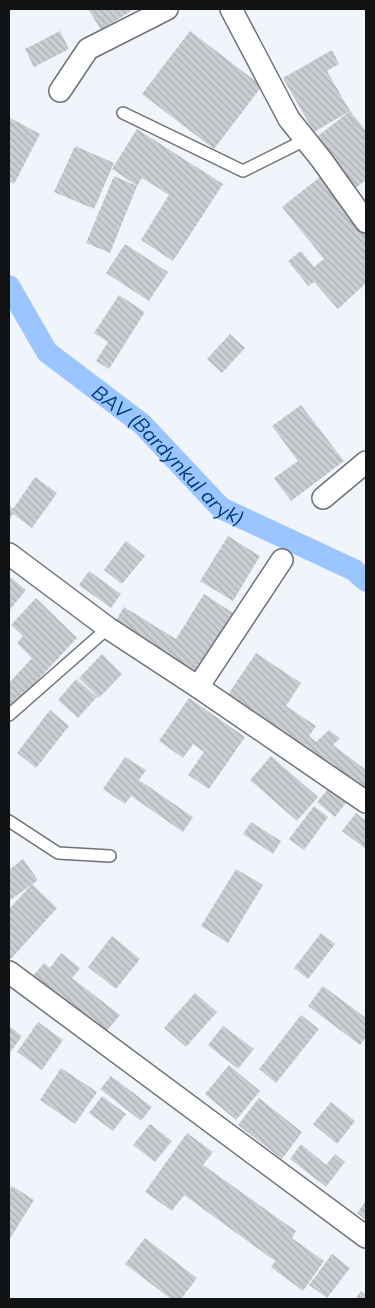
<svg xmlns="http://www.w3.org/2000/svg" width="375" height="1308" font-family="Mulish,sans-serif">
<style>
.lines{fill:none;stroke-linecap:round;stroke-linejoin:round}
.canal{stroke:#9ac5fe;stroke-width:22}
.building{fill:url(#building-back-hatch)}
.service-casing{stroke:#6e7177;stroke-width:14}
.minor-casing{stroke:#6e7177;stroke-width:24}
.service{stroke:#fff;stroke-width:11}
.minor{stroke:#fff;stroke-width:21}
.labels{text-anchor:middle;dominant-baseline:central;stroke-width:4.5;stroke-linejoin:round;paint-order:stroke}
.water-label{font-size:20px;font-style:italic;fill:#013d7e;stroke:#f0f4fb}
</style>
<defs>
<pattern id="building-back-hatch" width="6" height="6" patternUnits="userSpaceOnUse" patternTransform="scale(1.25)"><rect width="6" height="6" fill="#caced4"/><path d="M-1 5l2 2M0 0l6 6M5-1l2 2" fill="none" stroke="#acb0b5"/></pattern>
</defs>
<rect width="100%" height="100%" fill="#f0f4fb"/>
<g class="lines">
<!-- canal -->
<path class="canal" id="s1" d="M9 286 47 352 142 424 221 508 354 570 366 581"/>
</g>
<!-- building -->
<g class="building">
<path d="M88 9H129L131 11 101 30Z"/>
<path d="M60 31 69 49 34 67 25 49Z"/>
<path d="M190 31 262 86 214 149 142 94Z"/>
<path d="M332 50 339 64 327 71 350 111 366 131V180L354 189 314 139 350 111 314 132 283 78Z"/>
<path d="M10 118 40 134 14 184 9 181V121Z"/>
<path d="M137 129 223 184 173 261 141 240 169 195 142 178 137 186 110 253 86 243 114 176 137 186 112 169Z"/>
<path d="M75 146 114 163 94 209 54 192Z"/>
<path d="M320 177 366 234V283L338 309 314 282 308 286 288 261 301 251 314 267 324 259 282 207Z"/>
<path d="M125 244 168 272 149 301 106 273Z"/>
<path d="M119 295 145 312 109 369 96 361 108 342 94 333Z"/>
<path d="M230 334 245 348 222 373 207 359Z"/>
<path d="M301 405 344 461 291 501 274 478 298 461 272 426Z"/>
<path d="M35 477 57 493 32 528 13 514 9 520V505L13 509Z"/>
<path d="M228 536 260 556 233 601 200 581Z"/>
<path d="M126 541 145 556 122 584 104 570Z"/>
<path d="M89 571 121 594 111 608 79 585Z"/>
<path d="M9 576 26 590 9 611Z"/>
<path d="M204 594 239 617 202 676 115 622 124 607 176 639Z"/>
<path d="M36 598 77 638 9 711V683L32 658 17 643 23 636 11 625Z"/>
<path d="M256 653 301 683 286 706 316 726 309 736 316 742 329 730 340 738 333 745 365 769 366 766V792L227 696Z"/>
<path d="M102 654 122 674 99 698 79 678Z"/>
<path d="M76 679 97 697 78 718 58 700Z"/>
<path d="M189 698 245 737 209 789 188 775 204 752 193 744 183 758 159 741Z"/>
<path d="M50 710 69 726 36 768 17 753Z"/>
<path d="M271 756 318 797 297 821 250 780Z"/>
<path d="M125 757 146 770 139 780 193 817 183 832 131 796 125 804 103 789Z"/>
<path d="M329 788 346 803 335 817 317 802Z"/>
<path d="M314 806 328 817 304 850 289 839Z"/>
<path d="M356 813 366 821V849L342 831Z"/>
<path d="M251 822 281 841 273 854 243 834Z"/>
<path d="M23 859 38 880 9 901V870Z"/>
<path d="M236 869 263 885 228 943 201 926Z"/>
<path d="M32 884 57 908 9 961V909Z"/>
<path d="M321 933 335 944 308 979 294 968Z"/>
<path d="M112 936 140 959 116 989 88 967Z"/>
<path d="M61 953 80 968 72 978 120 1015 106 1032 33 976 44 963 50 968Z"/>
<path d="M323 986 366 1018V1037L360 1045 308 1006Z"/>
<path d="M195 993 217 1012 186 1047 164 1028Z"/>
<path d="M301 1015 319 1029 276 1083 259 1069Z"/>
<path d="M38 1022 63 1040 42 1070 17 1052Z"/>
<path d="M9 1026 22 1036 9 1054Z"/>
<path d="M223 1026 254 1049 238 1069 208 1045Z"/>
<path d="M229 1065 260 1091 236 1120 205 1094Z"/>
<path d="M61 1068 97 1092 75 1124 40 1100Z"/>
<path d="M111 1076 152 1107 141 1121 100 1089Z"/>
<path d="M102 1096 126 1114 113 1131 89 1113Z"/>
<path d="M259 1098 302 1132 282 1159 238 1125Z"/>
<path d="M331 1102 355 1121 337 1144 313 1124Z"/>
<path d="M150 1124 172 1141 155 1162 133 1145Z"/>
<path d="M187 1133 213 1152 203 1165 296 1231 292 1238 324 1261 303 1291 271 1267 275 1261 184 1195 172 1211 145 1192Z"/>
<path d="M301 1144 326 1165 335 1154 345 1162 326 1187 290 1159Z"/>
<path d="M12 1186 34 1200 9 1240V1191Z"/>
<path d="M366 1201V1220L357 1213Z"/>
<path d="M145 1238 197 1278 181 1299H171L125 1264Z"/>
<path d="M332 1254 350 1268 327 1298 309 1285Z"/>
<path d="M361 1291 366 1296V1299H355Z"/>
</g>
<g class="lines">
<!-- service casing -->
<g class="service-casing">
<g id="service">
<path d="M123 113 243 171 305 140"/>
<path d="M9 715 108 628"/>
<path d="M9 821 58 853 110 856"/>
</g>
</g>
<!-- minor casing -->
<g class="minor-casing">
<g id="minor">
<path d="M231 9 289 119 321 159 366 222"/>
<path d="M60 91 88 49 167 9"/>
<path d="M323 498 366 462"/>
<path d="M9 554 108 628 198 687 366 802"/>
<path d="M198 687 282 560"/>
<path d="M9 972 366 1237"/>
</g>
</g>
<!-- service -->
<use href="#service" class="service"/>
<!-- minor -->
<use href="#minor" class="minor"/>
</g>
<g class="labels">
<!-- water labels -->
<g class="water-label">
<text stroke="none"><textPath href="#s1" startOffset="236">BAV (Bardynkul aryk)</textPath></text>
</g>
</g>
<!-- border -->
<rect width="375" height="1308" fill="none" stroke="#101214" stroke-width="20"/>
</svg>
